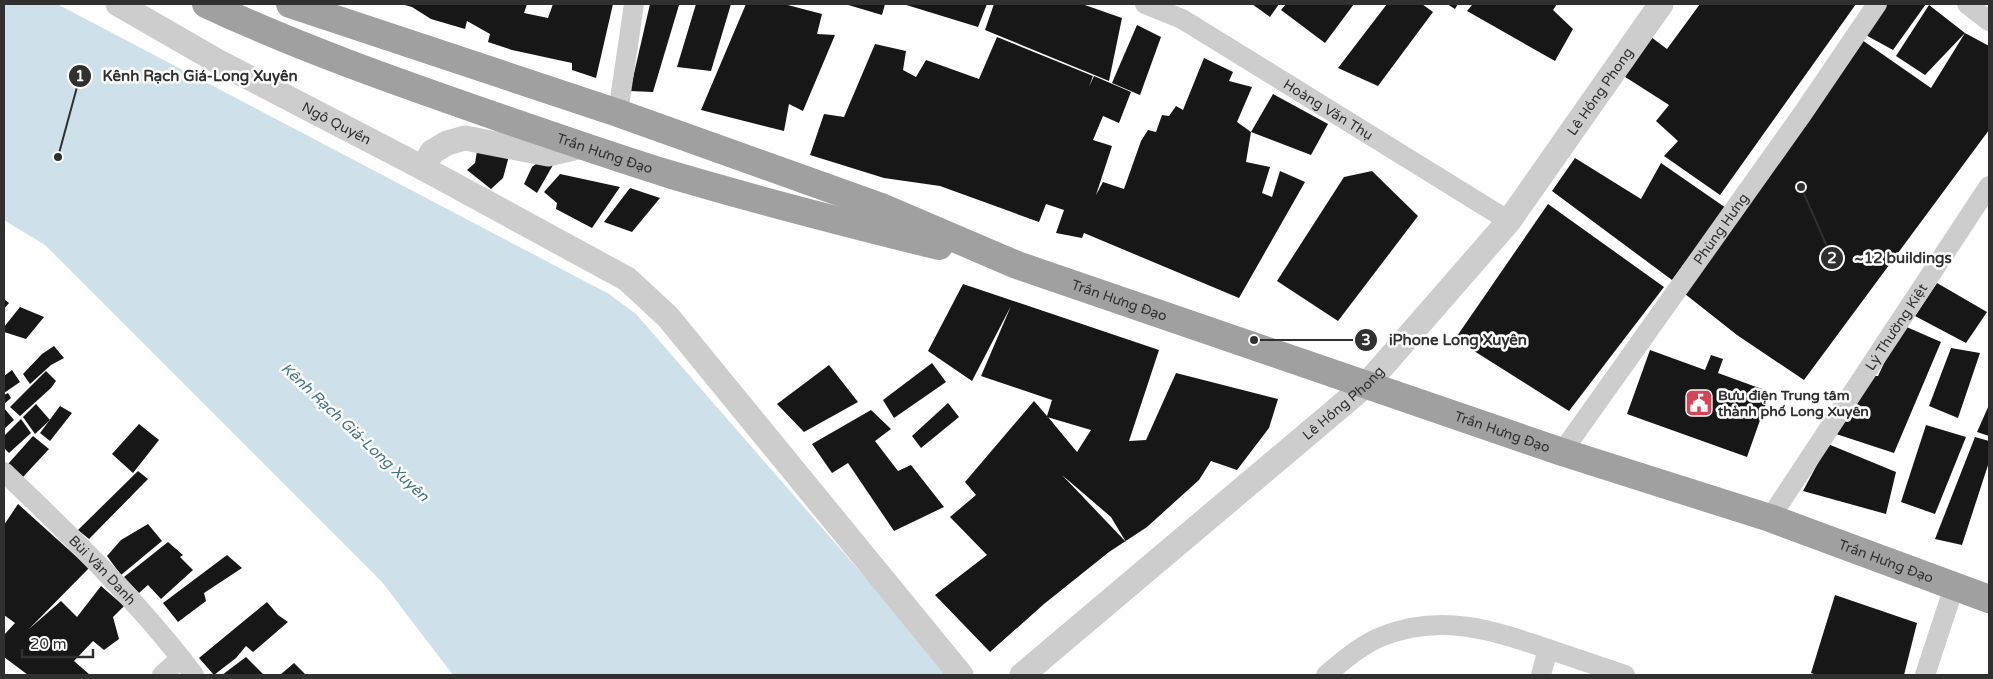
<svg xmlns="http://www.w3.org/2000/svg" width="1993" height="679" font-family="'Varela Round',sans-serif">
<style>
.water{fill:#cee0e9}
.building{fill:#171717;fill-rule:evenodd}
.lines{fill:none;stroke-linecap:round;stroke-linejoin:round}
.minor{stroke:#cdcdcd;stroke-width:20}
.tertiary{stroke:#cdcdcd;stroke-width:25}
.trunk{stroke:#a0a0a0;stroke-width:28}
.labels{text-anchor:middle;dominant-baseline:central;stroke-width:5;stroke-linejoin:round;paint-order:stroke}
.street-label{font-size:14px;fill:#303030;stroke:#fff}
.poi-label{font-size:14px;font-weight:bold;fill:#303030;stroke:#fff;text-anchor:start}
.water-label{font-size:15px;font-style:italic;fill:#46748a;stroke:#fff}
.leader{fill:none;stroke:#303030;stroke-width:2}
.callout-dot{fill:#303030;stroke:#fff;stroke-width:2}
.mark-label{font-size:15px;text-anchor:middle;font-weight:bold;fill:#fff}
.callout-label{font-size:15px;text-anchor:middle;font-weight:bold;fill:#303030;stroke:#fff;stroke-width:5;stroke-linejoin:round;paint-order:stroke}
</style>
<rect width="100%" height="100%" fill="#fff"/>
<!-- water -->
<path class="water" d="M4 4H57L609 294 636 314 950 675H453L382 582 45 245 4 220Z"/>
<!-- building -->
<g class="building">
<path d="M401 4H527L524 13 548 18 553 4H613L596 78 572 70V63L512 50 488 42 490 34 467 21 465 29 431 19 412 7Z"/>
<path d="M650 4 679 5 653 92 630 91Z"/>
<path d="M696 4H731L711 71 677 67Z"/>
<path d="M746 4H784L822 14 817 34 835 35 803 111 789 104 784 131 701 110Z"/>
<path d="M845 4H885L882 15Z"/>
<path d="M903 4H987L978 27Z"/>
<path d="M994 4H1082L1122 18 1109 81 985 30Z"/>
<path d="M1252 4H1279L1270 17Z"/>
<path d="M1286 4H1354L1325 43 1281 10Z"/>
<path d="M1387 4H1422L1433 12 1378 86 1338 68Z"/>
<path d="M1447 4H1458L1455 9Z"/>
<path d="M1473 4H1557L1553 10 1573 29 1555 61 1467 11Z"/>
<path d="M1700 4H1856L1720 195 1664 156 1678 141 1656 121 1669 105 1619 73 1647 34 1667 49Z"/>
<path d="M1880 4H1926L1893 50 1862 33Z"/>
<path d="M1929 5 1965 33 1989 46V130L1804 380 1737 335 1685 294 1862 40 1931 88 1965 33 1925 75 1896 56Z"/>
<path d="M1137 25 1161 37 1140 95 1112 83Z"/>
<path d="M997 37 1093 76 1089 87 1094 76 1131 92 1119 123 1103 116 1093 140 1112 146 1096 195 1103 182 1124 189 1141 141 1148 130 1156 132 1162 115 1169 116 1176 106 1183 110 1204 58 1233 72 1229 81 1252 87 1237 122 1251 132 1246 162 1270 167 1262 193 1272 197 1280 171 1305 182 1239 298 1084 233 1082 238 1056 233 1064 210 1046 204 1039 222 940 186 884 178 810 155 824 114 844 117 875 44 906 51 903 70 916 77 926 60 979 79Z"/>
<path d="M1273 94 1328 124 1311 155 1251 132Z"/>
<path d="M477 151 509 156 503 178 491 189 467 170 475 163Z"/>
<path d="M1575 158 1641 199 1661 163 1726 208 1672 280 1552 191Z"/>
<path d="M540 161 553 165 537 193 524 184 532 167Z"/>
<path d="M1372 171 1418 216 1338 321 1277 281 1344 177Z"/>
<path d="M560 174 620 187 592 228 556 209 557 203 544 192Z"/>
<path d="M630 188 660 198 632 232 604 222Z"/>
<path d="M1548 204 1664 287 1569 411 1455 339Z"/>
<path d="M1937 283 1987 312 1966 343 1915 316Z"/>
<path d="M963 284 1159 350 1129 441 1146 440 1176 373 1278 399 1269 428 1237 470 1211 461 1199 480 1147 527 1109 552 1044 604 990 652 935 595 987 555 950 517 976 495 965 482 1034 401 1047 416 1052 400 981 376 1011 306 972 381 928 351ZM1047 417 1091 430 1077 452 1048 417ZM1062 475 1111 517 1126 542Z"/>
<path d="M4 299 9 303 4 309Z"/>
<path d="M20 307 44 317 26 339 4 332V327Z"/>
<path d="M1902 325 1941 342 1894 453 1830 432 1868 376H1878Z"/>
<path d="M54 346 64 358 51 365 30 384 23 374 42 354Z"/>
<path d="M1951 348 1980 353 1958 418 1929 406Z"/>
<path d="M1650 350 1705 370 1711 355 1723 359 1718 373 1770 392 1747 457 1627 414Z"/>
<path d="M932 363 946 382 894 418 883 400Z"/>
<path d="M829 365 858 402 804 432 777 404Z"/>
<path d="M12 370 20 382 4 393V376Z"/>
<path d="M46 371 56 381 51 388 20 416 10 407Z"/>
<path d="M8 393 11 398 4 404V395Z"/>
<path d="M948 403 959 417 921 448 912 436Z"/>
<path d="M36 404 50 420 35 434 23 417Z"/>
<path d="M1989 405V436L1977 432Z"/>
<path d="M60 406 72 413 50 441 40 433Z"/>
<path d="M4 408 14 420 4 429Z"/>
<path d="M871 410 891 429 875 441 898 471 911 465 944 507 894 531 848 463 832 473 812 444Z"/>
<path d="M21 419 31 433 9 453 4 448V436Z"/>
<path d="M139 424 159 440 133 473 112 454Z"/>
<path d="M1926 425 1966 437 1935 514 1901 502Z"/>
<path d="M33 436 49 449 23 477 8 464Z"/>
<path d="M1975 437 1989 441V462L1962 545 1935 539Z"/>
<path d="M1828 444 1896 472 1886 514 1803 491Z"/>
<path d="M138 471 148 479 89 539 78 530Z"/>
<path d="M18 504 89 568 29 629 61 601 77 617 101 586 124 606 113 617 119 639 104 650 93 641 74 661 90 675H28L4 657V635L15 623 4 615V525Z"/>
<path d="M148 524 162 541 121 575 107 556 121 540Z"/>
<path d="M168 542 183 555 180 557 193 570 161 599 148 585 139 593 124 577Z"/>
<path d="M227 555 242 568 204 593 206 601 178 622 163 603Z"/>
<path d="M1835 595 1917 623 1904 675H1817L1811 673Z"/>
<path d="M267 602 278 615 288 622 253 652 246 646 236 658 214 675 199 658Z"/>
<path d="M246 657 264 675H222Z"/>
<path d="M294 663 306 675H280Z"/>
</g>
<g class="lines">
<!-- minor -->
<g class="minor">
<path id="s1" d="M1145 4 1182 19 1509 221"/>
<path d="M1967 4 1989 21"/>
<path d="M618 113 634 4"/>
<path id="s2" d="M1562 452 1803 113 1877 4"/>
<path id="s3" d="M4 472C71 536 138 601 194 675"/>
<path id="s4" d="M1770 518 1989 186"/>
<path d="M162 675 181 658"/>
<path d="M1326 675C1343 661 1362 644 1383 636 1442 613 1492 630 1548 649"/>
<path d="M1541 675 1548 649 1625 675"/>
<path d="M1925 675 1954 587"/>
</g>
<!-- tertiary -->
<g class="tertiary">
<path id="s5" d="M118 4 217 61 423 168 627 279 668 317 961 675"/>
<path d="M423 168 432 152 447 143 465 138 548 154 582 146"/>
<path id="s6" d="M1022 675 1367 384 1509 221 1661 4"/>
</g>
<!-- trunk -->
<g class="trunk">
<path id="s7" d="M206 4C300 48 397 82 495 116 554 136 613 157 672 175 760 201 850 224 939 246"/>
<path id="s8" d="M290 4 618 113 881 207 1017 265 1562 452 1770 518 1989 599"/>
</g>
</g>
<!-- icons -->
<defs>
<g id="civic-square" transform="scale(1.4375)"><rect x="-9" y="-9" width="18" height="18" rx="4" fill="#d34659" stroke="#fff"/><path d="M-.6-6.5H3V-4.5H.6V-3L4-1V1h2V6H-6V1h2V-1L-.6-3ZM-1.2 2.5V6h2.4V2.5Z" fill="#fff"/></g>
</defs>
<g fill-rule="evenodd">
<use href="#civic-square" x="1699" y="403"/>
</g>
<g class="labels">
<!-- street labels -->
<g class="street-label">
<text stroke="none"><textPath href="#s6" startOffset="826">Lê Hồng Phong</textPath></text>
<text stroke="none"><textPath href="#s1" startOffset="212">Hoàng Văn Thụ</textPath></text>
<text stroke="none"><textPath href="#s5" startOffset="249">Ngô Quyền</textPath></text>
<text stroke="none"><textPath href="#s7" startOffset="426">Trần Hưng Đạo</textPath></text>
<text stroke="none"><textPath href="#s2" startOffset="274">Phùng Hưng</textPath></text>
<text stroke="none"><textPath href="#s8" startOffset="881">Trần Hưng Đạo</textPath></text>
<text stroke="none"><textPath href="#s4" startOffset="229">Lý Thường Kiệt</textPath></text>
<text stroke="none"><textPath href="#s6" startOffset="421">Lê Hồng Phong</textPath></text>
<text stroke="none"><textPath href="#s8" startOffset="1286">Trần Hưng Đạo</textPath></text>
<text stroke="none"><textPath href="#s8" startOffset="1691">Trần Hưng Đạo</textPath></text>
<text stroke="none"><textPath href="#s3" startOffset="139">Bùi Văn Danh</textPath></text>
</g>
<!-- poi labels -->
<g class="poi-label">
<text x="1718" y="395">Bưu điện Trung tâm<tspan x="1718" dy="16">thành phố Long Xuyên</tspan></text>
</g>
<!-- water labels -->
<g class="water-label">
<text transform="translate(355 432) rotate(43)">Kênh Rạch Giá-Long Xuyên</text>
</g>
</g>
<!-- callouts -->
<path class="leader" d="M58 157L80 76M1801 187L1832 258M1254 340L1366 340"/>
<g class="callout-dot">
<circle cx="58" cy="157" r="5"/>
<circle cx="1801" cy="187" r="5"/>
<circle cx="1254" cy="340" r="5"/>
<circle cx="80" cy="76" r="12"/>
<circle cx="1832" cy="258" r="12"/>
<circle cx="1366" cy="340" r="12"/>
</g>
<g class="mark-label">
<text x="80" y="81">1</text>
<text x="1832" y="263">2</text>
<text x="1366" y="345">3</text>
</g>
<g class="callout-label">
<text x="200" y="81">Kênh Rạch Giá-Long Xuyên</text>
<text x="1903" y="263">~12 buildings</text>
<text x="1458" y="345">iPhone Long Xuyên</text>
</g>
<!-- border -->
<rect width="1993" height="679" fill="none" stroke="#303030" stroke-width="10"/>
<!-- scale -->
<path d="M22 649v8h71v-8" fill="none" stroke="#303030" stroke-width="2.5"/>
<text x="30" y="649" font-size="15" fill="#303030" stroke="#ffffff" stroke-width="4" paint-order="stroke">20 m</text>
</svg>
